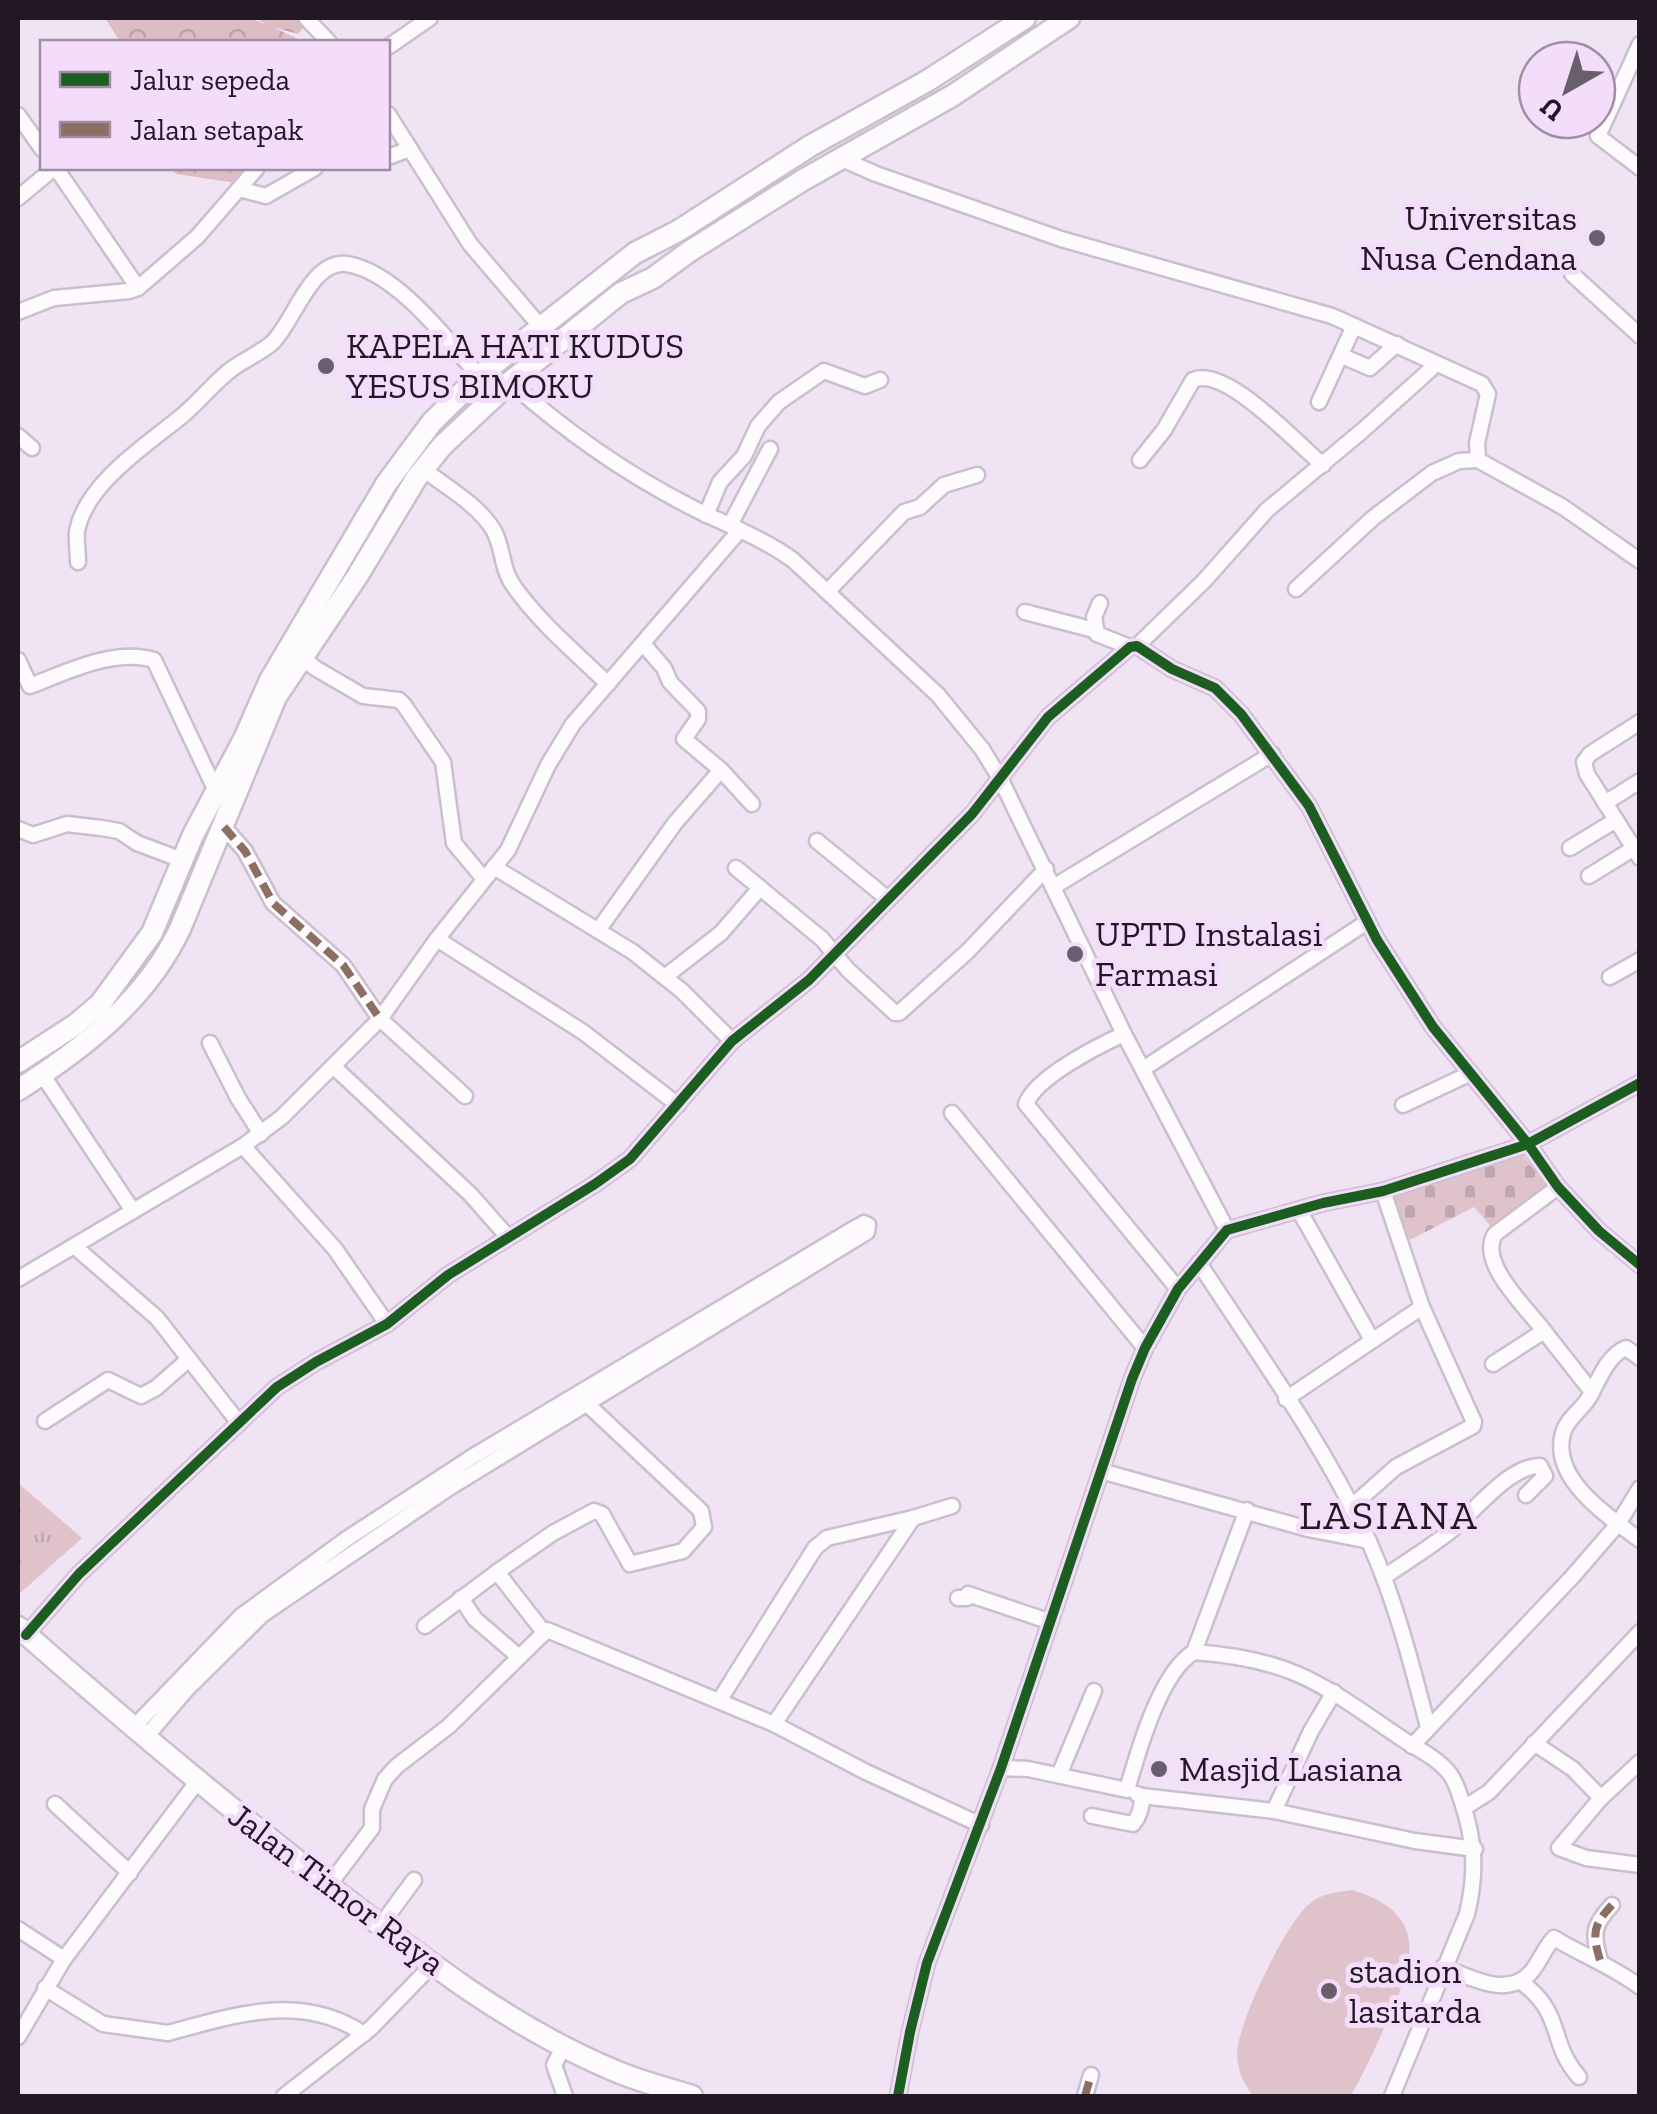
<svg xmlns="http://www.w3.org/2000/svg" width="1657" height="2114" font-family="'Zilla Slab',serif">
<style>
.green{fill:#e0c3ca}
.forest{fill:url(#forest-crowns)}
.cemetery{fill:url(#cemetery-stones)}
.park{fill:url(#park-tufts)}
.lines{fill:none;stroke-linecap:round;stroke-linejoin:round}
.minor-casing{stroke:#c9bfcd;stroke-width:19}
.highway-casing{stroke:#c9bfcd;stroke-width:25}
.minor{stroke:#fdfbfd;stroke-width:14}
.highway{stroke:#fdfbfd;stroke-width:20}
.quiet{stroke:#8d6e63;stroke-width:8;stroke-dasharray:15 8;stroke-linecap:butt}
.cycleway-casing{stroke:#f4dcfb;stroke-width:16}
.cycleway{stroke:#1b5e20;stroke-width:10}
.poi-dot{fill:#695f6c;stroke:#f4dcfb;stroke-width:4}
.labels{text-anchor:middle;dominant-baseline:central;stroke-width:10;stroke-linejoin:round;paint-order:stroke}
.poi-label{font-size:35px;fill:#211823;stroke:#f4dcfb;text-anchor:start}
.street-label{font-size:35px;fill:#211823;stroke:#f4dcfb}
.quarter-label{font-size:40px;letter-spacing:2.5px;fill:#211823;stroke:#f4dcfb}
</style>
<defs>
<pattern id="forest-crowns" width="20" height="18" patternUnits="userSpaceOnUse" patternTransform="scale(2.5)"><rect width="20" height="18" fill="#debcc4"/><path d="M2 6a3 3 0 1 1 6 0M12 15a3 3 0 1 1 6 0" fill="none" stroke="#bea1a8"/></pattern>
<pattern id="cemetery-stones" width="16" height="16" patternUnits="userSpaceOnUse" patternTransform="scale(2.5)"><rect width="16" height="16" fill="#e0c3ca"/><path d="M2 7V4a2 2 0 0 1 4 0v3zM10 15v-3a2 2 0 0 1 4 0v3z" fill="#c0a7ad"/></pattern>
<pattern id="park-tufts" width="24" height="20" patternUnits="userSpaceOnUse" patternTransform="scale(2.5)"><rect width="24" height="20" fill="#e0c3ca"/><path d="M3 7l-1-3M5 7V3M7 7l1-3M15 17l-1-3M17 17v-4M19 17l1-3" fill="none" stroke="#c0a7ad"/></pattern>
</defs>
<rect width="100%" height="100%" fill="#f0e3f4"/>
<!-- green -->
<path class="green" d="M1352 1890C1433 1914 1413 1966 1385 2026 1374 2050 1364 2075 1350 2096H1254C1242 2083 1238 2071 1237 2054 1237 2024 1285 1925 1308 1905 1320 1894 1335 1892 1352 1890Z"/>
<!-- forest -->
<g class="forest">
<path d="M105 18H250L267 25 255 18H301L307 23 298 34 273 27 304 42H120Z"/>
<path d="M171 168H251L236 183 176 174Z"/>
</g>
<!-- cemetery -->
<path class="cemetery" d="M1523 1155 1549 1190 1495 1231 1474 1207 1410 1240 1392 1197Z"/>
<!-- park -->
<path class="park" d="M18 1483 82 1538 18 1595Z"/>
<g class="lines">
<!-- minor casing -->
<g class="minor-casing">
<g id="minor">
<path d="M306 18 329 42"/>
<path d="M1640 44 1598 136 1640 168"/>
<path d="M388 47 430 18"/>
<path d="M388 114 470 244 540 326"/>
<path d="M18 115 42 149"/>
<path d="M388 157 410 149"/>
<path d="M842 159 876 174 1061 239 1332 316 1482 384 1488 394 1477 443 1478 460 1563 507 1640 561"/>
<path d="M56 168 138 288"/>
<path d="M239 189 266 196 315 168"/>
<path d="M18 198 54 168"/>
<path d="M1572 274 1640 336"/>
<path d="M18 312 54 298 129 291 138 288 197 237 257 168"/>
<path d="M1342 356 1370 368 1397 344"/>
<path d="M510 382C564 430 625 473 689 506 724 524 761 537 793 560L938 695 982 749 1001 780 1124 1034 1227 1230"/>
<path d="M1319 402 1354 326"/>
<path d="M18 436 32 448"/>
<path d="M1140 460 1164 430 1193 380C1226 365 1297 444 1323 465"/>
<path d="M423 469C446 487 479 505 494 531 504 550 501 570 515 588 541 624 576 653 608 684"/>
<path d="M706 515 720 482 744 456 758 426 779 402 824 371 865 386 880 380"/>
<path d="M730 525 770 449"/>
<path d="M78 562C78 552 76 540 77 531 86 483 148 444 183 415 201 400 215 381 233 368 246 359 260 353 272 343 294 322 311 259 347 264 397 272 448 341 479 376"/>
<path d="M1296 589 1373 518 1432 473 1459 461 1478 460"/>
<path d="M828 591 904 512 920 507 944 485 977 475"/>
<path d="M1100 603 1094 617 1097 634 1130 647"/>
<path d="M1025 612 1094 630"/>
<path d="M644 645 664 668 670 682 698 711V719L684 739 721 770 752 804"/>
<path d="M1137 646 1204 581 1267 510 1362 431 1431 369 1433 362"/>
<path d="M303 658 315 668 363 696 399 700 404 705 443 762 454 843 484 879"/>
<path d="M18 660 30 686C66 672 115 648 154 660L216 791"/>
<path d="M1640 722 1590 754 1584 762 1587 774 1640 858"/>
<path d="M1605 803 1640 781"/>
<path d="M224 827 245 851 273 903 343 965 380 1019 465 1096"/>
<path d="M18 829 33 835 67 824 101 828 119 831 137 843 182 860"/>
<path d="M817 841 888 899"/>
<path d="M1570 848 1616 820"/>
<path d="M494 867 633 952 682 991 732 1041"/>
<path d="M736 868 822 939 848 970 895 1013H899L968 951 1046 869"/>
<path d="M1589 876 1639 845"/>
<path d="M1055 886 1272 754"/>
<path d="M599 929 675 823 721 770"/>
<path d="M437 939 583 1032 678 1105"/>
<path d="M666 976 721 933 760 888"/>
<path d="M1610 977 1640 960"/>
<path d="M1124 1034C1098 1046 1036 1077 1026 1104L1178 1289"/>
<path d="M210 1043 238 1098 261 1134"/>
<path d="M333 1066 471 1195 507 1236"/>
<path d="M1143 1069 1367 922"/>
<path d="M42 1074 133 1211"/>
<path d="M1403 1105 1469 1074"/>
<path d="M952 1113 1145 1348"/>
<path d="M243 1146 335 1249 387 1324"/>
<path d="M1299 1210 1372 1340"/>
<path d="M74 1246 157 1318 239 1423"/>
<path d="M1199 1263C1258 1354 1325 1445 1370 1544 1396 1602 1412 1666 1428 1727"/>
<path d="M18 1279 243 1146 282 1117 380 1019 437 939 508 850 548 765 573 724 740 530"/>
<path d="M1544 1331 1592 1392"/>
<path d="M1640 1358 1626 1348C1608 1355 1599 1379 1590 1396 1583 1409 1567 1418 1563 1433 1550 1479 1609 1517 1640 1540"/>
<path d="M1493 1364 1544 1331C1528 1309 1477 1263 1495 1234L1558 1187"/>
<path d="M1286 1399 1422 1307"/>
<path d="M45 1421 108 1380 141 1396 156 1388 189 1359"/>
<path d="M1101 1471 1308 1529 1369 1541"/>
<path d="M1351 1507 1396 1467 1473 1426 1474 1422 1422 1307 1383 1191"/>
<path d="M913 1518 952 1506"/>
<path d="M497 1572 553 1533 594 1511 602 1514 630 1564 683 1551 704 1527 701 1511 586 1403"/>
<path d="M1384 1577C1405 1563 1427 1549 1448 1533 1473 1514 1509 1465 1540 1466L1545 1476 1526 1495"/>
<path d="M461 1598 475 1619 518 1656"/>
<path d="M958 1598H967L968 1594 1048 1621"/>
<path d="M425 1626 497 1572 543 1631"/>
<path d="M26 1635 79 1574 277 1387 316 1362 387 1324 448 1275 595 1184 630 1159 732 1041 809 980 972 814 1048 717 1130 647 1137 646 1172 669 1215 688 1241 714 1309 806 1377 940 1433 1027 1528 1144 1558 1187 1599 1231 1640 1265"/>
<path d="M1194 1652 1247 1510"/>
<path d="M719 1701 815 1548 827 1538 913 1518 774 1724"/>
<path d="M133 1728 241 1616 348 1538 472 1457 855 1228 864 1223 868 1225 867 1232 449 1488 262 1615 187 1689 145 1738"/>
<path d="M1534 1743 1573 1769 1601 1798 1640 1762"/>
<path d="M1412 1746 1573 1576 1618 1524 1640 1488"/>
<path d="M1001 1768 1028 1769 1127 1790C1138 1752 1160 1672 1194 1652 1290 1659 1319 1682 1395 1734 1413 1747 1436 1756 1450 1774 1456 1782 1459 1793 1462 1802 1475 1842 1477 1873 1467 1914L1392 2096"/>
<path d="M1059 1775 1094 1691"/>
<path d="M1142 1796 1274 1811 1415 1841 1475 1849"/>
<path d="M1601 1798 1559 1848 1586 1858 1640 1865"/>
<path d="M55 1804 130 1873"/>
<path d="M1464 1808 1489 1792 1640 1632"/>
<path d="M1274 1811 1311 1731 1334 1692"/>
<path d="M1092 1816 1133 1824C1140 1816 1142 1806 1142 1796L1137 1794"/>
<path d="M329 1885 372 1828V1809L385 1779 397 1766 449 1726 547 1630 774 1724 866 1772 981 1825"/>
<path d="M381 1925 414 1880"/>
<path d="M18 1929 64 1959"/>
<path d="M1600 1960C1592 1934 1593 1925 1612 1905"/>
<path d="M1443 1967C1471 1977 1508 2000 1532 1971 1540 1961 1545 1947 1554 1938 1582 1955 1612 1966 1640 1987"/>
<path d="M1520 1981C1566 2015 1547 2040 1579 2077"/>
<path d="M45 1988 103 2024 168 2033C235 2015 301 1992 364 2034"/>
<path d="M18 2037 64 1959 197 1782"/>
<path d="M564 2046 554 2065 565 2096"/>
<path d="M284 2096 371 2028 433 1964"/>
<path d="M898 2096 910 2032 927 1963 1001 1768 1132 1379 1145 1348 1178 1289 1227 1230 1323 1203 1383 1191 1528 1144 1640 1083"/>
<path d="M1085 2096 1091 2075"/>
</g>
</g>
<!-- highway casing -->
<g class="highway-casing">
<g id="highway">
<path d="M18 1062 75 1025 100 1004 152 933 193 835 244 739 270 680 386 484 432 422 479 376 635 253 678 231 810 146 927 81 1025 18"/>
<path d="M18 1090C83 1049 146 1000 180 929L276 697 358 575 417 477 442 446 510 382 621 293 653 278 690 251 803 180 952 96 1069 18"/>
<path d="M18 1627C113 1711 210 1792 309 1870 404 1944 501 2023 613 2070 638 2081 666 2088 692 2096"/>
</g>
</g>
<!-- minor -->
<use href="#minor" class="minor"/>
<!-- highway -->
<use href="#highway" class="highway"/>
<!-- quiet -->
<g class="quiet">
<path d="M224 827 245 851 273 903 343 965 380 1019"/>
<path d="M1600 1960C1592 1934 1593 1925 1612 1905"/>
<path d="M1085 2096 1091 2075"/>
</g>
<!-- cycleway casing -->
<g class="cycleway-casing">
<g id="cycleway">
<path d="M26 1635 79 1574 277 1387 316 1362 387 1324 448 1275 595 1184 630 1159 732 1041 809 980 972 814 1048 717 1130 647 1137 646 1172 669 1215 688 1241 714 1309 806 1377 940 1433 1027 1528 1144 1558 1187 1599 1231 1640 1265"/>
<path d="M898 2096 910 2032 927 1963 1001 1768 1132 1379 1145 1348 1178 1289 1227 1230 1323 1203 1383 1191 1528 1144 1640 1083"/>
</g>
</g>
<!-- cycleway -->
<use href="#cycleway" class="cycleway"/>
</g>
<!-- markers -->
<g class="poi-dot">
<circle cx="1597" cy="238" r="10"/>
<circle cx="326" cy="366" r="10"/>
<circle cx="1075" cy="954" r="10"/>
<circle cx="1159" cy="1769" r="10"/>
<circle cx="1329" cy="1991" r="10"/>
</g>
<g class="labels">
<!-- poi labels -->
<g class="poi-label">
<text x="1577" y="218" text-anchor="end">Universitas<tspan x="1577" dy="40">Nusa Cendana</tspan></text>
<text x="346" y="346">KAPELA HATI KUDUS<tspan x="346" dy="40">YESUS BIMOKU</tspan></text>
<text x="1095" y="934">UPTD Instalasi<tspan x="1095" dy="40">Farmasi</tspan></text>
<text x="1179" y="1769">Masjid Lasiana</text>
<text x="1349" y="1971">stadion<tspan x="1349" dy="40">lasitarda</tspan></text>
</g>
<!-- street labels -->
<g class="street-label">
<text transform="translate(337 1889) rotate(37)">Jalan Timor Raya</text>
</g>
<!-- quarter labels -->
<g class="quarter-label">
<text x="1389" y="1515">LASIANA</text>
</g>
</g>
<!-- border -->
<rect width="1657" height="2114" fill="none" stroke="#211823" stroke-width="40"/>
<!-- legend -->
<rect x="40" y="40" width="350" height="130" fill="#f4dcfb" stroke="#a08ea5" stroke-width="2.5"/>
<rect x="60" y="72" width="50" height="15" fill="#1b5e20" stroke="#a08ea5" stroke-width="2.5"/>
<text x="130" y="90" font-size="30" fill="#211823">Jalur sepeda</text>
<rect x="60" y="122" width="50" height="15" fill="#8d6e63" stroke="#a08ea5" stroke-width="2.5"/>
<text x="130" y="140" font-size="30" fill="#211823">Jalan setapak</text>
<!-- north arrow -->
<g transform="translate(1567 90) rotate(219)"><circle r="48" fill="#f4dcfb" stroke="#a08ea5" stroke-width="2.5"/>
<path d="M0-8L18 38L0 25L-18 38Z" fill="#695f6c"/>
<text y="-15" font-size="28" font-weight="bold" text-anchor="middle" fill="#211823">U</text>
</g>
</svg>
